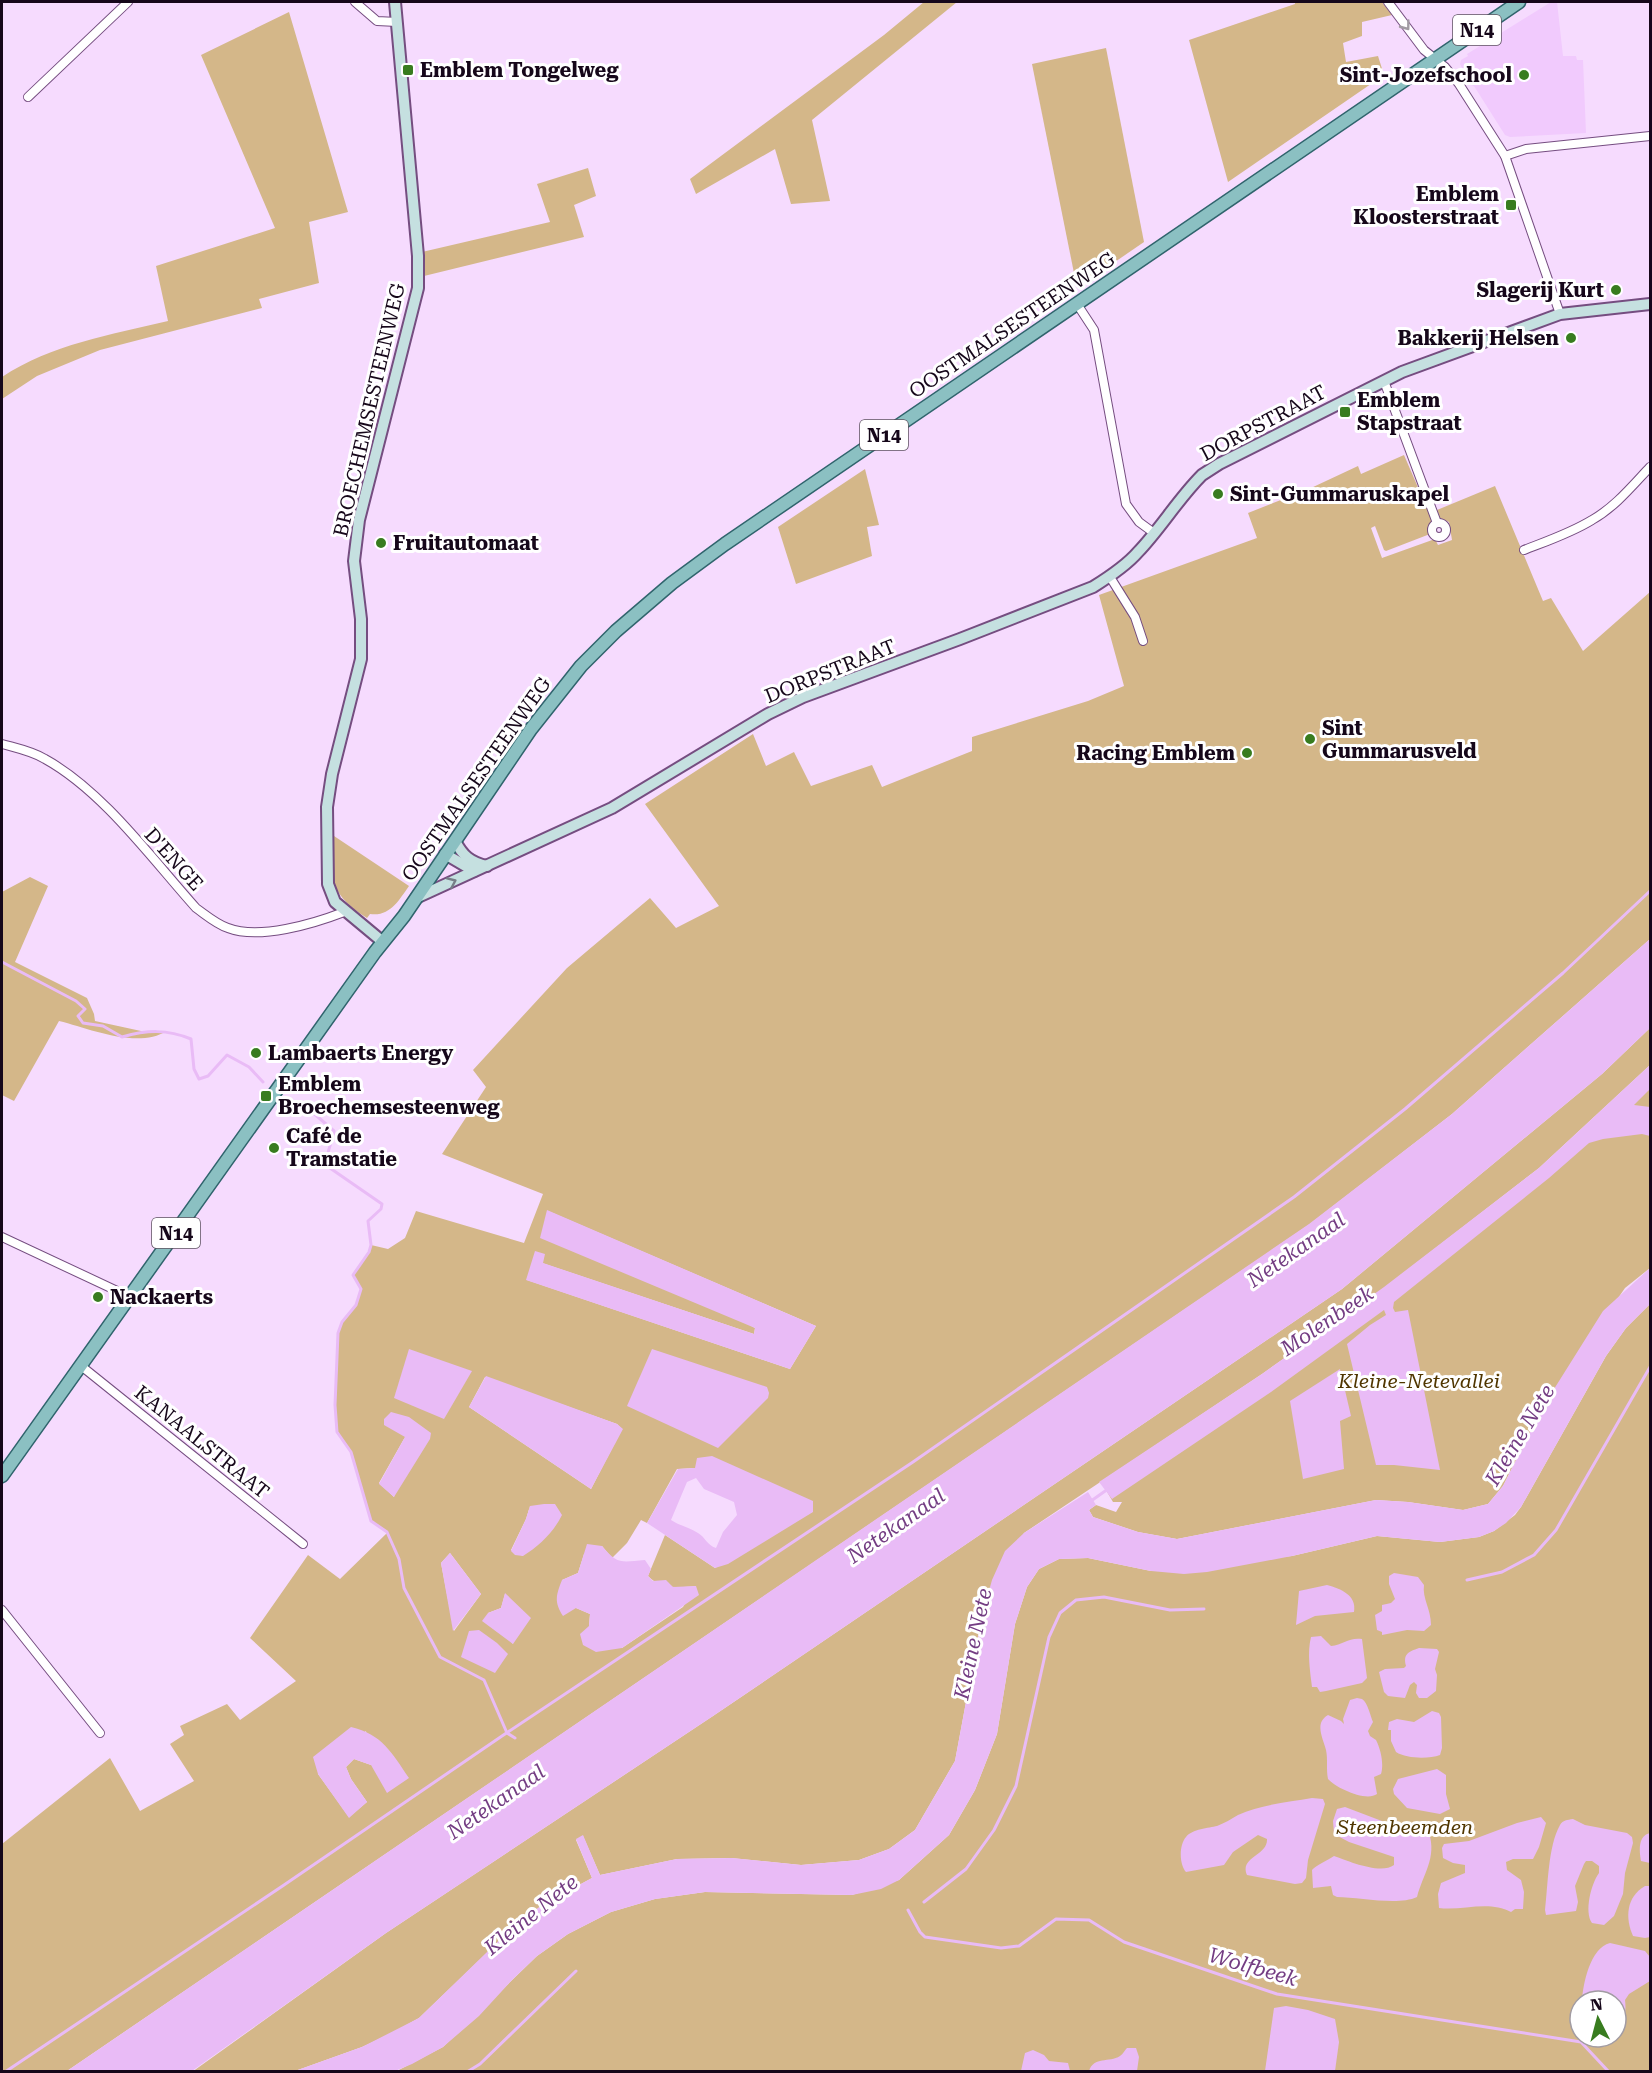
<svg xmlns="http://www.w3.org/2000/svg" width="1652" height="2073" font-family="'Roboto Serif',serif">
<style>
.built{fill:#f1cafd}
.green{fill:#d4b789;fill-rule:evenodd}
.water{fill:#e9bbf6;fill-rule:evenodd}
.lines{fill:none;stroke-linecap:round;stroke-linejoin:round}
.stream{stroke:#e9bbf6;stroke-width:3}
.street-casing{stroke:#754d80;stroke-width:10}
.secondary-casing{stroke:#754d80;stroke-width:14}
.primary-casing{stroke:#30646d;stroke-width:15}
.street{stroke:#fff;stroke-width:8}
.secondary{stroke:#c5e0e0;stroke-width:10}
.primary{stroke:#8bc0c2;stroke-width:12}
.oneway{stroke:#a29ca3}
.oneway2{stroke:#767e87}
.poi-dot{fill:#387c1f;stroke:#fff;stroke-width:2}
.labels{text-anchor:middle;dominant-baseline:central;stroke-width:6;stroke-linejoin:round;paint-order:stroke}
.shield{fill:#fff;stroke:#5c515f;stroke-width:1.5}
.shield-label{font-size:18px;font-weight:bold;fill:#16071a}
.poi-label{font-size:20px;font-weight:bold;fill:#16071a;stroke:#fff;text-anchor:start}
.street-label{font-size:20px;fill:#16071a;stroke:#fff}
.park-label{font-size:20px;font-style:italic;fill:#503600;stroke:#fff}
.water-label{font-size:21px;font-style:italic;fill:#743d83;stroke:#fff}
</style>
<rect width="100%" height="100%" fill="#f6dbfe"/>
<!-- built -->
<path class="built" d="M1551 2H1557L1563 56H1576L1577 60H1583L1586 133 1510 137 1505 135 1474 86 1471 85 1460 64 1461 60 1468 56 1467 54Z"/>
<!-- green -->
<g class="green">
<path d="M924 2H957L812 120 830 201 791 204 775 149 696 194 690 179 884 35Z"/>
<path d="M1295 2H1382L1392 15 1362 22V36L1343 43 1346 62 1378 56 1384 75 1228 182 1189 40 1295 4Z"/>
<path d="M289 12 348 212 309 222 319 283 259 299 262 308 100 350 37 376 2 399V377C52 344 110 335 168 321L156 266 275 228 201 55Z"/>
<path d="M1106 48 1144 242 1077 288 1032 64Z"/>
<path d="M588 168 596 196 574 205 584 237 424 276 422 252 550 222 537 184Z"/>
<path d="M1404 455 1433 522 1430 525V534L1386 551 1384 550 1375 526 1371 528 1382 558 1435 539 1438 545 1452 540 1449 522 1440 518 1437 510 1495 486 1543 601 1551 598 1583 651 1650 592V939L1452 1114 1310 1224 67 2071 2 2072V1844L110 1758 140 1811 194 1781 170 1744 184 1735 180 1726 227 1704 240 1720 296 1681 250 1638 308 1555 340 1579 387 1533 371 1521 351 1452 337 1432 335 1405 338 1333 342 1322 356 1305 361 1290 353 1275C358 1264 368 1257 371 1245L388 1249 405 1238 416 1211 524 1243 543 1194 442 1154 486 1087 473 1070 567 968 650 898 676 928 719 906 645 804 753 734 766 766 794 752 811 786 872 765 882 787 972 751V737L1088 701 1124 686 1099 595 1257 538 1248 513 1311 488 1358 466 1361 474ZM548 1211 816 1326 790 1369 527 1280 544 1254 542 1263 754 1334 755 1328ZM485 1377 617 1424 622 1429 591 1489 469 1407ZM405 1437 394 1497 379 1483ZM695 1468 812 1512 715 1568 665 1535 648 1576C660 1589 680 1588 696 1586L683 1607 622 1648 589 1626 590 1614 576 1608 562 1580 578 1573 584 1554 602 1546 612 1558 627 1543 641 1520 647 1523 677 1469ZM530 1506 523 1556 511 1550 526 1519ZM450 1553 481 1594 454 1631 441 1563ZM505 1594 513 1644 488 1613 501 1608ZM366 1731 371 1765 354 1759 346 1767 351 1779 367 1802 349 1817 318 1774Z"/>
<path d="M865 469 879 525 867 527 872 556 796 584 778 527Z"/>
<path d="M331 834 409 886C399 900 390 917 370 914L367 918C327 892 332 878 331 834Z"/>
<path d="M30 877 48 886 15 962 87 998 94 1014 95 1021 141 1031H167C137 1049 91 1029 59 1021L14 1101 2 1095V892Z"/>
<path d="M1650 1028V1065L1539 1168 1384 1288 1262 1374 1024 1533 982 1616 955 1761 915 1830 889 1849 859 1860 801 1865 731 1858 677 1859 600 1875 583 1836 576 1840 592 1878 542 1905 491 1949 419 2018 392 2033 362 2047 295 2071 192 2072 386 1933 713 1716 1342 1289 1602 1074Z"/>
<path d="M1650 1077V1268L1625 1288 1544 1405 1503 1486 1488 1504 1463 1510 1408 1502 1376 1500 1177 1539 1138 1532 1093 1517 1089 1510 1096 1505 1116 1512 1122 1502H1113L1106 1490 1391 1295Z"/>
<path d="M1650 1304V2071L395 2072 443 2047 537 1956 568 1934 611 1912 655 1899 705 1892 852 1895 899 1880 949 1835 975 1790 997 1734 1015 1624 1027 1587 1039 1569 1059 1559 1088 1558 1151 1571 1292 1556 1377 1536 1440 1542 1479 1537 1494 1531 1515 1515 1521 1507 1606 1356 1626 1328ZM1580 2001H1616V2037H1580Z"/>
</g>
<!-- water -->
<g class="water">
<path d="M1650 939V1028L1602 1074 1342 1289 713 1716 386 1933 192 2071H67L1309 1224 1452 1114Z"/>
<path d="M1650 1065V1089L1634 1105 1650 1107V1136L1642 1134 1603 1139 1589 1143 1549 1178 1394 1302 1393 1308 1395 1312 1408 1310 1440 1470 1394 1465H1376L1347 1344 1370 1325 1386 1315 1384 1310 1271 1392 1112 1499 1099 1482 1262 1374 1384 1287 1539 1168Z"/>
<path d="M547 1210 816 1326 790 1369 526 1280 535 1251 545 1254 543 1263 754 1334 755 1328 540 1238Z"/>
<path d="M1650 1268V1304L1626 1328 1606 1356 1521 1507 1506 1523 1494 1531 1479 1537 1440 1542 1377 1536 1292 1556 1207 1572 1184 1574 1151 1571 1088 1558 1059 1559 1039 1569 1027 1587 1015 1624 997 1734 975 1790 949 1835 899 1880 881 1889 852 1895 705 1892 655 1899 611 1912 568 1934 537 1956 512 1980 479 2016 443 2047 412 2064 395 2071H295L362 2047 419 2018 514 1926 542 1905 592 1878 576 1839 583 1835 600 1875 677 1859 732 1858 801 1865 859 1860 889 1849 915 1830 955 1761 982 1616 992 1580 1005 1551 1024 1533 1088 1492 1096 1505 1089 1510 1093 1517 1138 1532 1177 1539 1376 1500 1408 1502 1463 1510 1488 1504 1503 1486 1544 1405 1603 1311Z"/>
<path d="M409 1349 472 1371 444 1419 394 1398Z"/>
<path d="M652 1349 767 1387 769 1393 768 1398 718 1448 627 1406Z"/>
<path d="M1340 1369 1351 1416 1340 1421 1344 1469 1303 1479 1290 1401Z"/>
<path d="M486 1376 617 1424 623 1429 591 1489 469 1407Z"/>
<path d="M391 1412 409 1417 431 1433 430 1439 394 1497 379 1484 405 1437 384 1425V1419Z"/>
<path d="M712 1456 813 1501V1512L728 1564 715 1568 647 1523 678 1469 695 1468 697 1458ZM696 1478 704 1489 734 1502 737 1515 723 1532 716 1548C707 1545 705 1537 698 1533 689 1527 680 1526 671 1520L687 1482Z"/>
<path d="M544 1504H555L562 1515C553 1533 539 1546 523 1556L515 1555 511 1551 526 1519 530 1506Z"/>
<path d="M587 1544 602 1546C618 1565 621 1562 645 1560L651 1569 648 1576 653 1581 666 1580 673 1587 696 1586 699 1595 622 1648 596 1652 583 1645 580 1634 589 1626 590 1614 576 1608 563 1616C554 1602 556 1595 562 1580L578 1573Z"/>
<path d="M450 1553 481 1594 453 1631 441 1563Z"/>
<path d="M1394 1573 1418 1577 1424 1585C1422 1598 1431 1609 1431 1625L1424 1631 1407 1630 1382 1635V1632L1377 1630 1375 1615 1382 1611V1605L1391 1603 1395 1599 1389 1584V1576Z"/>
<path d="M1327 1585C1341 1589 1357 1595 1354 1612L1315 1616 1296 1625 1299 1591Z"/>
<path d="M505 1593 531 1618 513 1644 482 1621 488 1613 501 1608Z"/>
<path d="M479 1630 497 1643 508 1654 495 1673 461 1657 469 1631Z"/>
<path d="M1321 1636 1331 1646C1343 1645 1349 1637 1362 1639L1367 1678 1362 1683 1326 1691 1320 1692 1317 1687H1312C1310 1671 1307 1653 1311 1637Z"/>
<path d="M1419 1648 1437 1649 1439 1652 1435 1669 1437 1675 1436 1691 1427 1698H1419L1416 1693 1417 1685 1414 1682 1410 1685 1405 1698 1388 1696 1384 1692 1379 1672 1385 1669 1404 1668 1406 1666C1403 1654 1408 1652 1419 1648Z"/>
<path d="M1357 1698 1362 1699C1368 1703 1370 1715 1373 1722L1368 1731 1370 1736 1376 1740C1381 1750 1384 1764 1381 1774L1374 1777 1377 1794C1366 1802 1336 1788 1328 1779 1326 1770 1328 1759 1326 1750 1323 1738 1314 1723 1328 1715L1341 1721 1344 1724 1343 1719 1350 1700Z"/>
<path d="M1432 1711 1439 1713 1441 1717 1442 1748 1440 1755C1429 1759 1407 1759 1396 1752L1391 1741V1730H1388L1389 1722 1397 1719 1414 1722Z"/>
<path d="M351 1727C382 1734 392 1753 409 1778L387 1793 371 1765 354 1759 346 1767 351 1779 367 1802 349 1818 318 1774 313 1757Z"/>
<path d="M1437 1769 1446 1775V1794L1450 1809 1440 1814 1407 1808 1394 1794 1393 1789 1398 1779Z"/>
<path d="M1312 1798 1323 1799 1325 1804 1308 1860 1306 1878 1302 1883 1295 1884 1247 1875C1239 1857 1268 1856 1267 1839L1258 1835 1233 1852 1224 1865 1186 1872C1179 1864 1179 1845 1186 1837 1192 1829 1209 1828 1217 1826 1225 1823 1231 1819 1238 1815 1260 1805 1288 1802 1312 1798Z"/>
<path d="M1345 1807 1395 1826 1429 1833C1437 1858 1423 1874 1417 1897 1398 1906 1359 1897 1337 1897L1333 1895 1331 1886 1313 1888 1312 1870C1316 1865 1327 1861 1334 1856 1348 1861 1381 1875 1394 1865V1857L1349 1842 1334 1834 1333 1821 1337 1809Z"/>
<path d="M1541 1817 1546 1823 1539 1847 1533 1859H1513L1506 1862 1507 1870 1521 1880 1524 1892 1523 1909H1515L1511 1912C1489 1900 1462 1911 1439 1908L1438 1894 1441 1883 1465 1873V1865L1453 1863 1443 1858 1442 1848 1444 1844 1469 1841 1517 1823Z"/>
<path d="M1573 1819 1585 1825 1627 1833 1632 1837 1633 1843 1625 1873 1623 1894 1614 1916 1604 1925 1592 1923C1584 1912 1591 1884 1599 1873V1866L1592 1861H1586L1584 1864 1575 1886 1578 1902 1576 1911 1546 1915 1545 1910C1548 1886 1548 1846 1560 1825 1563 1820 1567 1820 1573 1819Z"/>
<path d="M1650 1833V1863L1641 1861C1639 1850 1638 1836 1650 1833Z"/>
<path d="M1645 1886H1650V1937L1645 1938 1633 1936C1625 1918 1626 1897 1645 1886Z"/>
<path d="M1610 1943 1645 1951 1650 1957V1981L1629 1994 1625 2000C1628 2021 1616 2059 1590 2037H1616V2001H1582C1583 1984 1590 1948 1610 1943Z"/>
<path d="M1286 2006 1308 2010 1335 2019 1339 2042 1335 2071H1265L1274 2008Z"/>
<path d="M1127 2048H1136L1139 2057 1137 2071H1089C1094 2056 1109 2063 1120 2056 1123 2054 1125 2050 1127 2048Z"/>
<path d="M1033 2050 1044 2055 1049 2061 1068 2063 1070 2071H1021L1025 2053Z"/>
</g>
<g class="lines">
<!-- stream -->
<g class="stream">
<path d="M2 962 76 1001 85 1009 78 1016 83 1023 103 1026 122 1037C147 1030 167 1029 191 1039L194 1069 199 1079 208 1076 227 1055 249 1067 263 1082"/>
<path d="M293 1104 311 1111 334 1131C332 1144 325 1154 327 1166L382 1204 381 1209 368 1221 371 1245 369 1252 353 1275 361 1289 356 1305 342 1322 338 1333 335 1405 337 1432 351 1452 371 1521 387 1532 399 1559 404 1588 440 1657 484 1680 507 1733 515 1738"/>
<path d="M1091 1501 1108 1489"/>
<path d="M1467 1580 1502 1572 1534 1555 1556 1530 1650 1367"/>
<path d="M924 1902 966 1869 994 1830 1016 1786 1049 1637 1060 1613 1076 1600 1104 1597 1170 1610 1204 1609"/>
<path d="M908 1910 920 1932 925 1937 1001 1948 1019 1946 1056 1919 1089 1920 1124 1942 1277 1994 1581 2042 1609 2072"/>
<path d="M5 2072 284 1885 502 1736 913 1462 1294 1197 1405 1109 1563 973 1650 891"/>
<path d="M467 2072 480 2064 576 1971"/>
</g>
<!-- street casing -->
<g class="street-casing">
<g id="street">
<path d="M355 2 377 21 397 22"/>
<path d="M1388 2 1424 50 1445 67 1459 84 1505 156 1560 314"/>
<path d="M28 97 128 2"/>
<path d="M1505 156 1526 149 1650 136"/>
<path d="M1077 304 1094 330 1126 504 1139 522 1154 533"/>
<path d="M1384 381 1437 523"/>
<circle cx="1439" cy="530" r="7"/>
<path d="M1524 550C1547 541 1571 533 1592 520 1615 507 1632 486 1650 467"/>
<path d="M1110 577 1135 617 1143 641"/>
<path d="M2 744C16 748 32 751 45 759 103 791 152 859 196 908 206 915 216 924 228 928 259 940 313 924 344 912"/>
<path d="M2 1237 130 1297"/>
<path d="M80 1365 303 1544"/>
<path d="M2 1610 100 1733"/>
</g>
</g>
<!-- secondary casing -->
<g class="secondary-casing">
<g id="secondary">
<path d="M455 841C463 856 470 862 487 866"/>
<path d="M445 854 474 871"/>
<path d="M416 898 612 808 768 714 803 697 960 639 1093 587C1109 577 1126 566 1138 552 1161 528 1178 499 1202 475L1219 464 1402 372 1560 314 1650 304"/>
<path d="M383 942 335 902 328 884 327 807 332 774 361 659V619L354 561 359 520 418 288V256L395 2"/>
</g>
</g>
<!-- primary casing -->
<g class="primary-casing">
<path id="primary" d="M2 1476 375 952 404 916 531 729 581 666 616 631 672 583 725 544 1519 2"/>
</g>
<!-- street -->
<use href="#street" class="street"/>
<!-- secondary -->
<use href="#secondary" class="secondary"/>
<!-- primary -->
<use href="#primary" class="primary"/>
</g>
<!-- one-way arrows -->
<defs><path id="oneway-chevron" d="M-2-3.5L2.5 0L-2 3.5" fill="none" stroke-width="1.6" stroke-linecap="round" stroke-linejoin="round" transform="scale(1.5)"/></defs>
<use class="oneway" href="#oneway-chevron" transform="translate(1406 26) rotate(53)"/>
<use class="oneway2" href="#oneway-chevron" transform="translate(452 882) rotate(-24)"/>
<!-- markers -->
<g class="poi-dot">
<rect x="402" y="64" width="12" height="12" rx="3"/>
<circle cx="1524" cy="75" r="6"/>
<rect x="1505" y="199" width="12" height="12" rx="3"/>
<circle cx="1616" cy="290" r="6"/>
<circle cx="1571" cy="338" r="6"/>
<rect x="1339" y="406" width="12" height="12" rx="3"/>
<circle cx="1218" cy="494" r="6"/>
<circle cx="381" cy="543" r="6"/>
<circle cx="1310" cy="739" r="6"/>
<circle cx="1247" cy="753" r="6"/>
<circle cx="256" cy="1053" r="6"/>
<rect x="260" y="1090" width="12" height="12" rx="3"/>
<circle cx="274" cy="1148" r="6"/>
<circle cx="98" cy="1297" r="6"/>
</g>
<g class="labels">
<!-- shield labels -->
<g class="shield">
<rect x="1453" y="15" width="48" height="30" rx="4.5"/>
<rect x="860" y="420" width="48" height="30" rx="4.5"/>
<rect x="152" y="1218" width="48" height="30" rx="4.5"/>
</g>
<g class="shield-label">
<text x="1477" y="30">N14</text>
<text x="884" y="435">N14</text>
<text x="176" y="1233">N14</text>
</g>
<!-- poi labels -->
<g class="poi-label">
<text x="420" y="70">Emblem Tongelweg</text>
<text x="1512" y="75" text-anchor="end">Sint-Jozefschool</text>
<text x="1499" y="194" text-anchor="end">Emblem<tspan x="1499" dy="23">Kloosterstraat</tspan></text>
<text x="1604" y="290" text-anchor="end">Slagerij Kurt</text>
<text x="1559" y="338" text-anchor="end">Bakkerij Helsen</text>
<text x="1357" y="400">Emblem<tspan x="1357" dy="23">Stapstraat</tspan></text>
<text x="1230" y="494">Sint-Gummaruskapel</text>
<text x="393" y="543">Fruitautomaat</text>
<text x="1322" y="728">Sint<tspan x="1322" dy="23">Gummarusveld</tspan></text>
<text x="1235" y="753" text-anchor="end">Racing Emblem</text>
<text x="268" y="1053">Lambaerts Energy</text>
<text x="278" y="1084">Emblem<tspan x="278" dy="23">Broechemsesteenweg</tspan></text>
<text x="286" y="1136">Café de<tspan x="286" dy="23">Tramstatie</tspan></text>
<text x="110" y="1297">Nackaerts</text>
</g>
<!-- street labels -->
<g class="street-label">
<text transform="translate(1012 325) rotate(-34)">OOSTMALSESTEENWEG</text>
<text transform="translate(369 410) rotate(-77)">BROECHEMSESTEENWEG</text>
<text transform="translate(1263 423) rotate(-28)">DORPSTRAAT</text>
<text transform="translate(830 671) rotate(-22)">DORPSTRAAT</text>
<text transform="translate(476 779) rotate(-55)">OOSTMALSESTEENWEG</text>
<text transform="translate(174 859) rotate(48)">D'ENGE</text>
<text transform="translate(202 1442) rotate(39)">KANAALSTRAAT</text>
</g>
<!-- park labels -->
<g class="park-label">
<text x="1419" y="1381">Kleine-Netevallei</text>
<text x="1405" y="1827">Steenbeemden</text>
</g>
<!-- water labels -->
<g class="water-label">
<text transform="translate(1296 1250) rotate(-35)">Netekanaal</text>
<text transform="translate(1327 1321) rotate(-34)">Molenbeek</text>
<text transform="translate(1520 1435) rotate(-59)">Kleine Nete</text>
<text transform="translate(896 1526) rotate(-35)">Netekanaal</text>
<text transform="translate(973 1644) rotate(-78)">Kleine Nete</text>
<text transform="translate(496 1802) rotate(-35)">Netekanaal</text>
<text transform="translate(531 1915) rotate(-39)">Kleine Nete</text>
<text transform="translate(1253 1967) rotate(16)">Wolfbeek</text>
</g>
</g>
<!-- border -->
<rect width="1652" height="2073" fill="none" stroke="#16071a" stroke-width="6"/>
<!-- north arrow -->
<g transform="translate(1598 2019) rotate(354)"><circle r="28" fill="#ffffff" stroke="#a29ca3" stroke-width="1.5"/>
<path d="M0-4.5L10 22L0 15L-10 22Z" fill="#387c1f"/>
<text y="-9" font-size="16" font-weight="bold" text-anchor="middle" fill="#16071a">N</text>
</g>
</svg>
